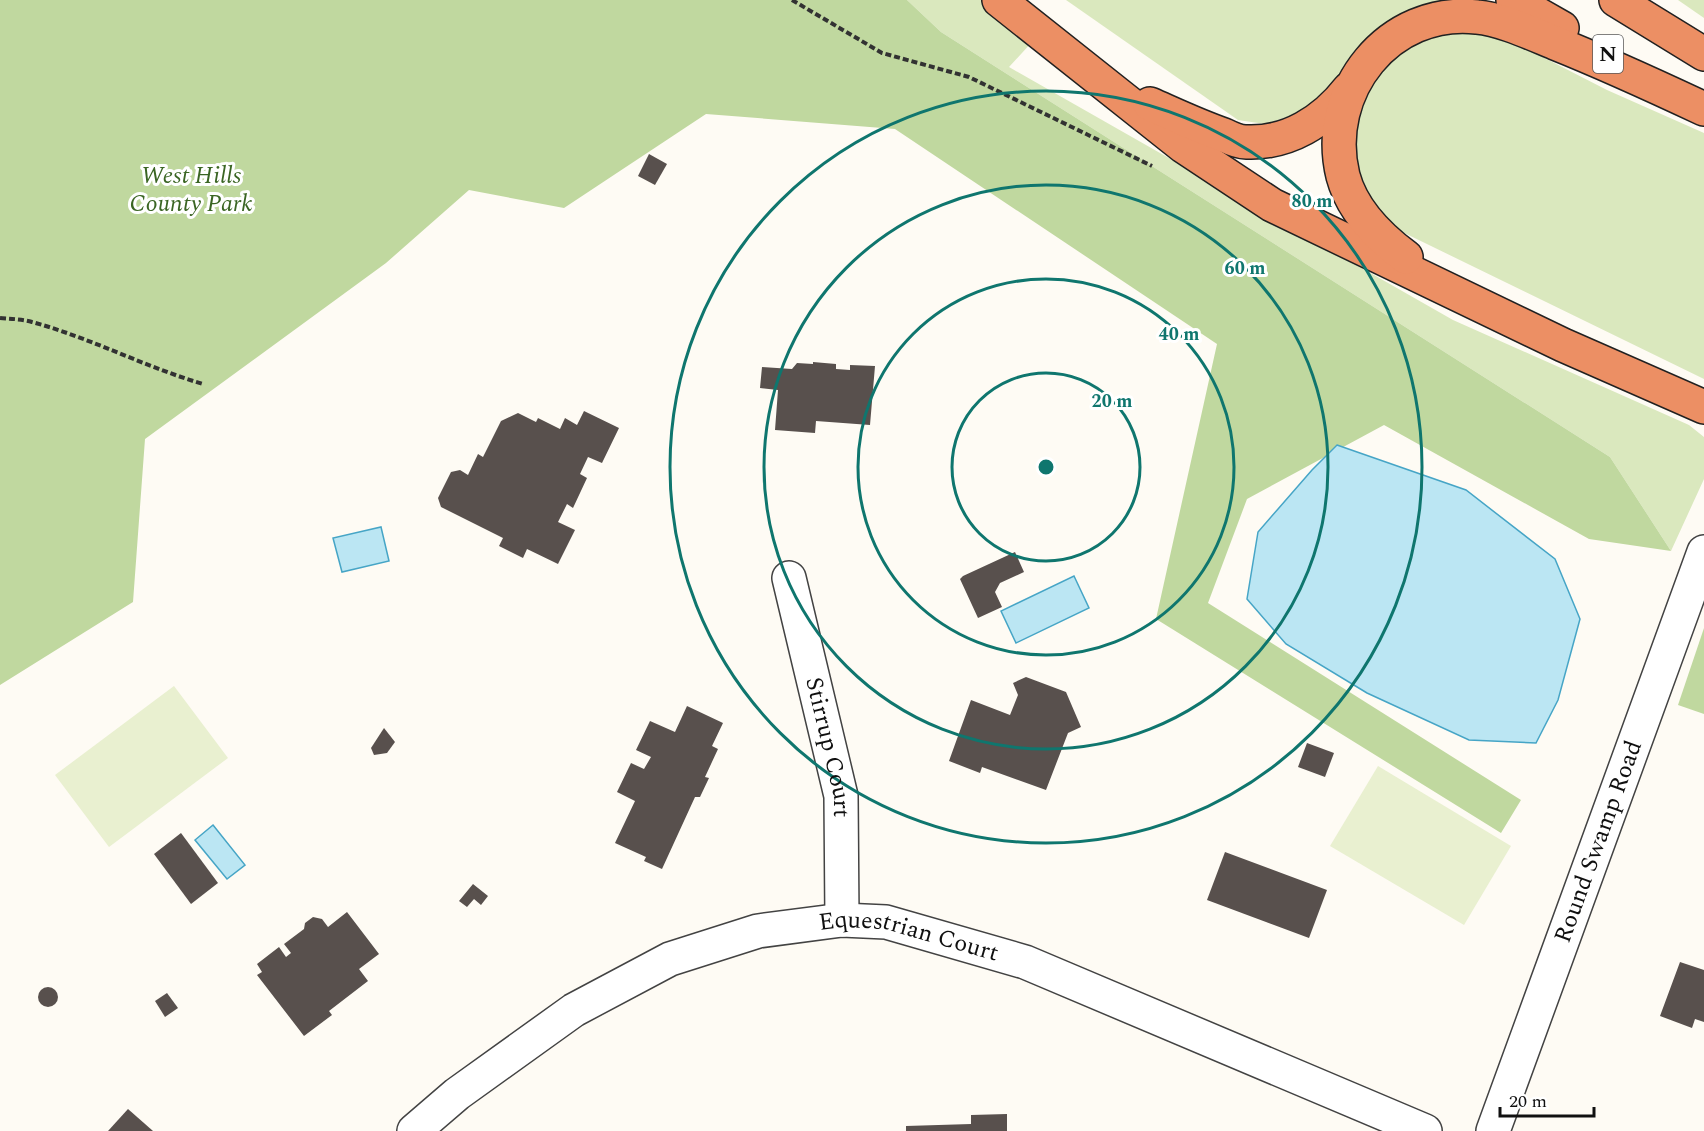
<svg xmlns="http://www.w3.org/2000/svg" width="1704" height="1131" font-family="Spectral,serif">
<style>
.green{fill:#dae8be}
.forest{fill:#c0d89f}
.pitch{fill:#e9f0d0}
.water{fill:#bbe6f3;stroke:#46a5c6;stroke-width:1.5}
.building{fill:#58504d}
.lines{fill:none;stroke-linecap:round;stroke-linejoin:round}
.minor-casing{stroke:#434343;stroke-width:36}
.highway-casing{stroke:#212121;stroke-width:36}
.path{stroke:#323232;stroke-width:4;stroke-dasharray:6 3;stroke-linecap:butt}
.minor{stroke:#fff;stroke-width:33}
.highway{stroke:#ec8f64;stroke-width:33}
.ring{fill:none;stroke:#0f766e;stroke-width:3}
.labels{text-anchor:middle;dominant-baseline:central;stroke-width:6;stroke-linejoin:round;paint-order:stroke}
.shield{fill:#fff;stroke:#585858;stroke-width:1.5}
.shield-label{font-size:22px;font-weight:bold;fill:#101010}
.park-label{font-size:24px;font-style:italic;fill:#3a6523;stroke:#fff}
.street-label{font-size:24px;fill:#101010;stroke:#fff}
.centre{fill:#0f766e;stroke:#fff;stroke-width:3}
.ring-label{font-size:18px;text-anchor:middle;font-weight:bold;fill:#0f766e;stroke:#fff;stroke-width:6;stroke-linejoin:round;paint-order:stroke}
</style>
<rect width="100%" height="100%" fill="#fefbf4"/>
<!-- green -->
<g class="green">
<path d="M907 0H983L1033 41 1009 67 1453 320 1689 425 1704 437V479L1671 551 1610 457 941 32Z"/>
<path d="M1066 0H1458L1456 4 1302 112 1265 124 1238 120Z"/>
<path d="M1678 0H1704V18Z"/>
<path d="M1472 30 1525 48 1607 90 1704 133V379L1390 226 1355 180 1351 111 1379 62 1426 36Z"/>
</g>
<!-- forest -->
<g class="forest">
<path d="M0 0H907L941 32 1610 457 1671 551 1589 539 1384 425 1247 499 1208 603 1521 800 1501 833 1156 619 1217 344 895 129 706 114 564 208 469 190 386 263 145 439 133 602 0 685Z"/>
<path d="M1704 628V714L1678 705Z"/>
</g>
<!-- pitch -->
<g class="pitch">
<path d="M174 686 228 758 109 847 55 775Z"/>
<path d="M1378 766 1511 846 1464 925 1330 846Z"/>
</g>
<!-- water -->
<g class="water">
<path d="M1337 445 1466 490 1555 559 1580 619 1558 700 1536 743 1469 740 1367 693 1286 644 1247 599 1258 532 1312 470Z"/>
<path d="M381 527 389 561 342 572 333 538Z"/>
<path d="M1074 576 1089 608 1016 643 1001 611Z"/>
<path d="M213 825 245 865 227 879 195 840Z"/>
</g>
<!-- building -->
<g class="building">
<path d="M649 154 667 164 655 185 638 176Z"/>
<path d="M813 362 836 364V369L850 370V365L875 366 870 425 816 421 815 433 775 430 778 390 760 388 762 367 792 369 797 363 813 364Z"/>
<path d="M584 411 619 428 602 463 588 457 580 474 587 478 573 508 567 504 558 522 575 530 558 564 527 549 523 558 499 546 503 538 441 507 438 498 451 472 460 470 468 475 478 454 483 457 501 421 518 413 536 422 538 418 560 429 565 418 577 425Z"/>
<path d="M1015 552 1024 572 1000 583 995 592 1002 607 978 618 960 579 963 576Z"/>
<path d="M1026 677 1066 692 1081 727 1068 733 1046 790 982 767 980 773 949 761 971 700 1010 715 1018 695 1013 683Z"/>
<path d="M687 706 723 723 712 746 718 749 705 777 709 778 700 797H695L662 869 644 861 646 857 615 843 635 801 617 792 631 763 644 769 651 757 636 750 650 721 675 732Z"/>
<path d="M384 728 395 742 387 753 374 755 371 748Z"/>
<path d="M1307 743 1334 753 1325 777 1298 767Z"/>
<path d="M181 833 218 883 191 904 154 854Z"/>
<path d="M1225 852 1327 890 1309 938 1207 900Z"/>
<path d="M473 884 488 896 481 905 474 899 467 907 459 901Z"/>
<path d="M347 912 379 954 359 969 368 981 329 1011 332 1015 304 1036 257 975 262 972 257 964 279 947 286 957 291 953 284 944 304 929 305 923 313 917 322 919 328 927Z"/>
<path d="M1680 962 1704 970V1022L1695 1019 1692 1028 1660 1016Z"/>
<circle cx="48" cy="997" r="10"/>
<path d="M167 993 178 1008 165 1017 155 1001Z"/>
<path d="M128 1109 153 1131H108Z"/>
<path d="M1007 1114V1131H906V1126L971 1124V1115Z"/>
</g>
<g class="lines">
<!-- minor casing -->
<g class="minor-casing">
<g id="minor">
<path id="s1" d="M789 578 841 796 842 920"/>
<path id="s2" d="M414 1131 457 1094 574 1010 670 959 758 931 842 920 886 922 1025 962 1425 1131"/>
<path id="s3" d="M1493 1131 1704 552"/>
</g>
</g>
<!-- highway casing -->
<g class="highway-casing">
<g id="highway">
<path d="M999 0 1183 146 1272 205 1563 345 1704 407"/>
<path d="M1513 0 1562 28"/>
<path d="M1616 0 1704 54"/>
<path d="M1150 104C1175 115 1198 126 1224 135 1230 138 1239 142 1246 142 1288 144 1324 121 1349 89"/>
<path d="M1406 257C1379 237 1352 210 1343 176 1322 91 1389 7 1477 17 1501 19 1533 34 1555 43 1605 63 1655 86 1704 109"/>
</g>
</g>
<!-- path -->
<g class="path">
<path d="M792 0 882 53 969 77 1152 166"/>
<path d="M0 318C11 319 22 319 32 322 91 338 145 367 203 384"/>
</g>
<!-- minor -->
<use href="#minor" class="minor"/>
<!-- highway -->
<use href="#highway" class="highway"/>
</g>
<!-- distance rings -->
<g class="ring">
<circle cx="1046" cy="467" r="94"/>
<circle cx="1046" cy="467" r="188"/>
<circle cx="1046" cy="467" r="282"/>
<circle cx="1046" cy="467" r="376"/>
</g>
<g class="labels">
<!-- shield labels -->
<rect class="shield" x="1593" y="35" width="30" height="38" rx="4.5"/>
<g class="shield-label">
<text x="1608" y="54">N</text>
</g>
<!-- park labels -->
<g class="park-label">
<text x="191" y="176">West Hills<tspan x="191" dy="28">County Park</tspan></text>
</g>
<!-- street labels -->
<g class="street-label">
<text stroke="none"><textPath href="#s1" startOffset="174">Stirrup Court</textPath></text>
<text stroke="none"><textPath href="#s3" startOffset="308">Round Swamp Road</textPath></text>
<text stroke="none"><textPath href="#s2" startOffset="555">Equestrian Court</textPath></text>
</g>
</g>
<circle cx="1046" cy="467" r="9" class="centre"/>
<g class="ring-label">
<text x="1312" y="207">80 m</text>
<text x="1245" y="274">60 m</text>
<text x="1179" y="340">40 m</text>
<text x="1112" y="407">20 m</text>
</g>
<!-- scale -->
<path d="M1500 1107v9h94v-9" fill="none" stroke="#101010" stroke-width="3"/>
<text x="1509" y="1107" font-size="18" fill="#101010" stroke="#ffffff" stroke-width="4.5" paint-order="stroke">20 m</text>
</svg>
